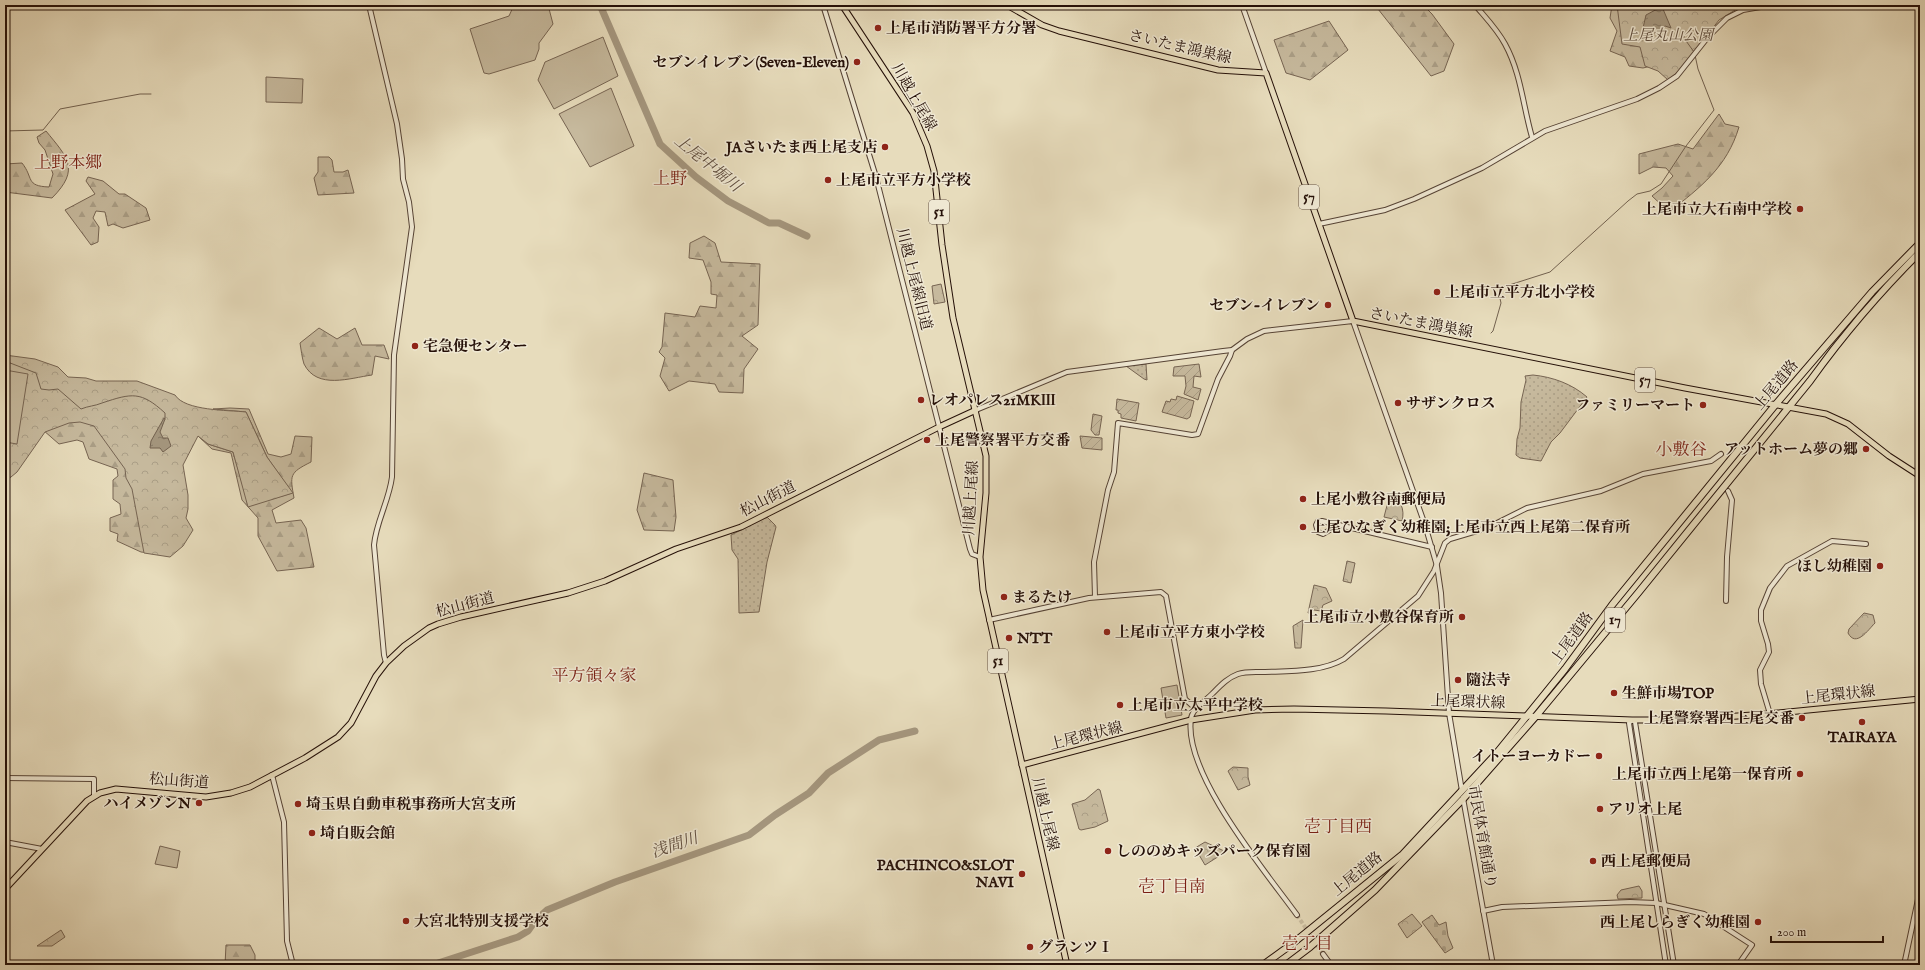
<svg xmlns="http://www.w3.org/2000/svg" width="1925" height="970" font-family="'IM FELL English','Noto Serif JP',serif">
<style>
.grass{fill:url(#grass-dots);stroke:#766452}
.forest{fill:url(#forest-firs);stroke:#766452}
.cemetery{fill:url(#cemetery-stones);stroke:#766452}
.park{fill:url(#park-crowns);stroke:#766452}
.garden{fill:url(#garden-furrows);stroke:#766452}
.pitch{fill:#c6b99d;stroke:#766452}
.water{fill:url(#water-ripples);stroke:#72614f}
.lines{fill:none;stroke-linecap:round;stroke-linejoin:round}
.stream{stroke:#72614f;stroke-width:1}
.river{stroke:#a5977f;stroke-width:7}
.minor-tunnel{stroke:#cabda1;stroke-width:4;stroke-dasharray:4 2;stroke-linecap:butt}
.minor-casing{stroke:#564335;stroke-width:6}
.major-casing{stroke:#251008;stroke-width:7}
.highway-casing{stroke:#251008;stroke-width:8}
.minor{stroke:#efe8d3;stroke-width:4}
.major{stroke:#e7dcbc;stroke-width:5}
.highway{stroke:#e7dcbc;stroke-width:6}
.poi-dot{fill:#8f2418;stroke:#efe8d3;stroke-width:1.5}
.labels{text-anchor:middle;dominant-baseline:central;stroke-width:3;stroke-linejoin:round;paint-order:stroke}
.shield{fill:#efe8d3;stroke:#625145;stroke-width:1}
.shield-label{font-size:14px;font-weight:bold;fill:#251008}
.poi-label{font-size:15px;font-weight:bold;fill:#251008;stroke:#efe8d3;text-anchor:start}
.park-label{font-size:15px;font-style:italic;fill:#5d4b3c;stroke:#efe8d3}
.street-label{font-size:15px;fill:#251008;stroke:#efe8d3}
.water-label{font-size:16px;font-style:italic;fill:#5f4d3e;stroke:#efe8d3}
.quarter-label{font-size:17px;fill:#7a1f14;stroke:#efe8d3}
</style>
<defs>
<pattern id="grass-dots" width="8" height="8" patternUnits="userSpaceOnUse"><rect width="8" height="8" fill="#c6b99d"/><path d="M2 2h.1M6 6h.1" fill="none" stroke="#aa9e86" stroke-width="1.8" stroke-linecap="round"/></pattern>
<pattern id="forest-firs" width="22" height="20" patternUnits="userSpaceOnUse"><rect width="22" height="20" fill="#c6b99d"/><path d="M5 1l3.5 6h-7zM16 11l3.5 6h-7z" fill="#aa9e86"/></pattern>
<pattern id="cemetery-stones" width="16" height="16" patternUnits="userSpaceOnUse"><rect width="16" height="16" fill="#c6b99d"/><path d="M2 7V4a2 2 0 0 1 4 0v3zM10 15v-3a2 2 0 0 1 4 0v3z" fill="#aa9e86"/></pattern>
<pattern id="park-crowns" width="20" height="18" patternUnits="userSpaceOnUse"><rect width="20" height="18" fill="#c6b99d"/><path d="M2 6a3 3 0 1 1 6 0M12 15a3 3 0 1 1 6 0" fill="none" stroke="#aa9e86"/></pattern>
<pattern id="garden-furrows" width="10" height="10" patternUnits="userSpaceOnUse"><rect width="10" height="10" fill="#c6b99d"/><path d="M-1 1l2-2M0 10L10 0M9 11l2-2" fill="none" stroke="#aa9e86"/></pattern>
<pattern id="water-ripples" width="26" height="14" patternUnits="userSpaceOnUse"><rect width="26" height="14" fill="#a5977f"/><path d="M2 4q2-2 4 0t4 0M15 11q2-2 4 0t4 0" fill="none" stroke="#867a66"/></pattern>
</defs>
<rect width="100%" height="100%" fill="#e7dcbc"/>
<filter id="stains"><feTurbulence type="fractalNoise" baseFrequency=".005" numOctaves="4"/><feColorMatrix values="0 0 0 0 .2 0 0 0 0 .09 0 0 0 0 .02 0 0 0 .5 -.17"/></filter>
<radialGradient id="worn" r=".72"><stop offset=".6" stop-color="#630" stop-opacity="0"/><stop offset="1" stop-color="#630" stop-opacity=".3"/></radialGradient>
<!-- grass -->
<g class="grass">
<path d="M1146 364 1147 380 1144 379 1126 366Z"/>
<path d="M1533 375C1553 377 1572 384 1587 397L1560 433 1551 442 1541 461 1520 458 1516 455 1517 439 1520 428 1521 402 1526 380 1525 376Z"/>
<path d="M767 517 775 525 776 527 767 562 759 612 739 613 738 559 732 550 731 535Z"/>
</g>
<!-- forest -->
<g class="forest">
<path d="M1384 5H1423L1432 14 1454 44 1444 71 1431 76 1378 9Z"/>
<path d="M1612 5H1648L1663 63 1643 68 1629 66 1625 57 1610 51 1617 31 1610 18Z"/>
<path d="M1329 21 1348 50 1310 80 1286 73 1274 40Z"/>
<path d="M1719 114 1725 124 1739 127C1727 167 1701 187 1669 212L1652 196 1662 188 1673 176 1666 168 1653 167 1639 174V154L1678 144 1693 149Z"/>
<path d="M46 131C67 157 81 169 52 198L5 192V164L22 163C34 178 25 186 49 187L53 174 45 150 39 143 37 137Z"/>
<path d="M318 157H329L332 160 334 172H343L348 170 354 193 318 195 314 178 318 172Z"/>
<path d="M88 177 103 181 119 194H125L146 208 150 220 123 228 113 224 108 226 105 212 96 211 93 218 99 227 98 242 91 245 65 210 95 194 86 181Z"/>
<path d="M704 236 715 243 721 262 760 264 758 325 742 336 758 349 744 369 743 393 719 392 715 384 689 381 669 391 660 376 665 358 659 352 662 347 665 313 695 317 700 306 716 308 717 295 711 294V282L703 260 689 258 690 243Z"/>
<path d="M319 328 337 339 355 328 362 345H384L389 359 375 356 372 375C350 378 317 390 304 364 302 358 301 349 300 343Z"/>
<path d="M105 385 159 554 141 552 117 541 118 534 110 531V518L121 514 120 504 113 499V480L118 476 117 469 89 459 83 442 77 440 59 444 43 430Z"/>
<path d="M230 408 249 409 268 454 281 457 291 454 295 436 312 437 311 462C289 473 290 475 294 498L272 510 276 523 301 520 306 528 314 567 277 571 258 536V518L242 500 231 453 212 449 198 436 208 444 233 452 249 506 292 493 267 457 246 412 213 409Z"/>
<path d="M644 473 673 480 676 517 674 531 644 530 637 510Z"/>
<path d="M226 945H250L255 955V965H225Z"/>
</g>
<!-- cemetery -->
<path class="cemetery" d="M1432 915 1439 925 1446 922 1448 936 1453 948 1445 953 1422 922Z"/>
<!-- park -->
<g class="park">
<path d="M1617 5H1740V7L1719 20 1681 69 1668 80 1658 71 1645 66 1640 47 1622 44Z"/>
<path d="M941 284 945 302 934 304 932 286Z"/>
<path d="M5 355 35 359 58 367 68 377 86 378 96 381H137L175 395C185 411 228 410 246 412L267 457 293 493 248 507 233 452 208 444 198 436 183 465 188 495V509L186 518 193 530 183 546 170 557 144 553 132 489 126 478 125 469 94 426 80 422 69 423 45 432 17 472 11 477 5 480Z"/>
<path d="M1390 494C1401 499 1405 510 1402 521L1384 517Z"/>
<path d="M1347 561 1355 563 1351 583 1343 581Z"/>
<path d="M1314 585 1326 588 1332 601 1323 605 1321 611 1314 610 1310 613H1308Z"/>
<path d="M1864 613 1873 615 1875 623C1868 630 1856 648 1848 633L1849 629Z"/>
<path d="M1303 620 1301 648H1295L1293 626Z"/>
<path d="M1233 767 1248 768V777L1250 785 1238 790 1228 771Z"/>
<path d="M1098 789 1100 790 1108 821 1095 827 1081 830 1079 829 1072 804 1085 800Z"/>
<path d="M1205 842 1224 851V853L1205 865 1195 848Z"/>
<path d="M1639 886 1642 891V898L1618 899 1617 895 1621 890Z"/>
<path d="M1412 914 1422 926 1407 938 1398 924Z"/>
<path d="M61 930 65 937 52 946H37Z"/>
</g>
<!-- garden -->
<g class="garden">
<path d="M1199 364 1201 377 1194 376 1193 387 1201 389 1198 400 1184 394 1186 386 1185 376H1173L1174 367Z"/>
<path d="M1177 396 1194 401 1190 417 1187 419 1162 412 1166 401 1170 402 1171 399 1176 400Z"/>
<path d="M1117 399 1139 403 1136 421 1121 418V414L1118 413V410H1116Z"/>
<path d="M1093 414 1102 416 1099 435H1095L1091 430Z"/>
<path d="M1080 436 1102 438V450L1082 448Z"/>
</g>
<!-- pitch -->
<g class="pitch">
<path d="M514 5H548L553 24 539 43V49L535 60 489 74 484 73 470 29 509 16Z"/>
<path d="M603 37 618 76 554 109 538 80 545 62Z"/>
<path d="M266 77 303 79 302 103 266 102Z"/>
<path d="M611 88 634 146 590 167 559 114Z"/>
<path d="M5 370 28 374 17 444 5 442Z"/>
<path d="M1177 685 1182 715 1166 718 1161 688Z"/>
<path d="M160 846 180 851 177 868 155 864Z"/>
</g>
<!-- water -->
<g class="water">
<path d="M1659 8 1663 9 1671 28 1665 26 1656 33 1649 32 1646 33 1643 28 1646 15Z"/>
<path d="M164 418 165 419 160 432 163 438H168L171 446 163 452 160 448H150L151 441Z"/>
</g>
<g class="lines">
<!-- stream -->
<g class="stream">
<path d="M1685 31 1684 38 1694 52"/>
<path d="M5 131 43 130 60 109 140 94H151"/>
<path d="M1491 333 1493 331 1501 303 1499 294 1503 287 1550 272 1628 201 1637 194 1650 191 1661 184 1686 146 1714 110 1698 69 1695 55"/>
<path d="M5 361 36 373 41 389 49 390 58 389 81 409C88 406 95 406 102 403 132 393 141 391 165 413V419"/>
</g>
<!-- river -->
<g class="river">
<path d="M600 5 660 144 696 177 728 201 769 223H779L807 236"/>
<path d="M432 965 518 937 528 931 535 921 547 910 615 882 749 835 775 815 809 793 828 773 879 740 915 731"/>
</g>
<!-- minor-tunnel -->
<path class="minor-tunnel" d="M1297 915 1323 954"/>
<!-- minor casing -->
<g class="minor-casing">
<g id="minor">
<path d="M369 5 397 124 402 159 403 179 409 202 412 227 394 355 392 477C389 501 376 522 374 545L384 655 386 663"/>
<path d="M823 5 876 177 970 549 972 554 980 557"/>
<path d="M1242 5 1266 73"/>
<path d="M1475 5C1485 17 1497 29 1505 44 1521 73 1523 106 1532 137"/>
<path d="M1319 224 1385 210 1414 199 1482 168 1545 131 1637 99 1659 88 1677 76 1708 37 1727 18 1743 10 1772 5"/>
<path d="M976 410 1067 372 1223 351 1232 350 1247 339 1264 331 1353 321 1425 525 1437 566 1441 593 1449 713 1462 791"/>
<path d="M1338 525 1323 534 1318 532 1316 525 1318 521H1322L1432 547"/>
<path d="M1095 597 1094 562 1108 490 1114 472 1118 423 1192 435 1198 434 1218 379 1230 356 1232 350"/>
<path d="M1726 601 1727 557 1732 500 1728 491"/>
<path d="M989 620 1089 598 1161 592 1166 596 1185 699 1196 709"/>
<path d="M1770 714 1761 684 1760 670 1769 652 1768 644 1761 621V610L1770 588 1787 566 1832 541 1866 544"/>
<path d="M272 775 284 822 287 941 293 965"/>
<path d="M5 778 94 779V796"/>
<path d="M1463 798 1493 965"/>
<path d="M5 842 42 849"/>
<path d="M1483 911 1502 907 1630 902 1656 903 1704 914 1752 945 1738 965"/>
<path d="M1297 915C1265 871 1183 773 1191 719 1192 709 1205 701 1212 694 1220 686 1227 678 1238 674 1246 671 1256 672 1265 672 1291 671 1322 672 1344 659L1418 596 1434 571 1445 543 1450 539 1487 528 1527 508 1601 491 1643 474 1711 461 1721 454"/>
<path d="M1323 954 1331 965"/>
<path d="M1666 965 1629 723 1632 720 1635 722 1674 965"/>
<path d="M1904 965 1920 890"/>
</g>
</g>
<!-- major casing -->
<g class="major-casing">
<g id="major">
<path d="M842 5 913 113 927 146 934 171 942 245 953 318 986 456V493L980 557 983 590 1067 965"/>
<path d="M1007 5 1042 25 1059 31 1218 70 1266 73 1353 321 1685 388 1826 414 1848 424 1889 456 1920 476"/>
<path d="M1022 765 1191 720 1255 710 1294 709 1386 711 1632 720H1679L1767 714 1920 699"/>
<path d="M5 889 87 801 100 793 116 789 206 797 231 793 250 787 305 758 338 737 351 723 376 676 386 663 404 646 429 628 438 624 461 617 568 593 605 581 676 549 741 527 939 427 976 410"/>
</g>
</g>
<!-- highway casing -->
<g class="highway-casing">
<g id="highway">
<path d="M1263 965 1292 944 1403 854 1496 754 1565 669 1612 605 1776 404 1872 292 1920 243"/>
<path d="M1286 965 1310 947 1375 890 1463 799 1536 716 1638 593 1810 381C1843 335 1880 292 1920 252"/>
</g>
</g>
<!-- minor -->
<use href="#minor" class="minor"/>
<!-- major -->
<use href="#major" class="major"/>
<!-- highway -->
<use href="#highway" class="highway"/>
</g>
<!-- markers -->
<g class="poi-dot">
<circle cx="878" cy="28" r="4"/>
<circle cx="857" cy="62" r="4"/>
<circle cx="885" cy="147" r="4"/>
<circle cx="828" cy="180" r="4"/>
<circle cx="1800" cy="209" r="4"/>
<circle cx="1437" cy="292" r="4"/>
<circle cx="1328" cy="305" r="4"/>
<circle cx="415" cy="346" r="4"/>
<circle cx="921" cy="400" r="4"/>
<circle cx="1398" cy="403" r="4"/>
<circle cx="1703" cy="405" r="4"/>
<circle cx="927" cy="440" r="4"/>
<circle cx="1866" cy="449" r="4"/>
<circle cx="1303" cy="499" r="4"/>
<circle cx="1303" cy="527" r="4"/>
<circle cx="1880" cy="566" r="4"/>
<circle cx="1004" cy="597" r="4"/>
<circle cx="1462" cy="617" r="4"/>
<circle cx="1107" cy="632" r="4"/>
<circle cx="1009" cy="638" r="4"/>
<circle cx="1458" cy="680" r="4"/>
<circle cx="1614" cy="693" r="4"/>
<circle cx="1120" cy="705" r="4"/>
<circle cx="1802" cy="718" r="4"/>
<circle cx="1862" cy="722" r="4"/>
<circle cx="1599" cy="756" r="4"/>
<circle cx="1800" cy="774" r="4"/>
<circle cx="199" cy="803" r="4"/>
<circle cx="298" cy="804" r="4"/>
<circle cx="1600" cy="809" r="4"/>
<circle cx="312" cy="833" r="4"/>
<circle cx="1108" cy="851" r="4"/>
<circle cx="1593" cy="861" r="4"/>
<circle cx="1022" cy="874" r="4"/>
<circle cx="406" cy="921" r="4"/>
<circle cx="1758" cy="922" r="4"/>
<circle cx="1030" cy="947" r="4"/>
</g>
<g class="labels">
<!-- shield labels -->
<g class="shield">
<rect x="1299" y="185" width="20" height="24" rx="3"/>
<rect x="929" y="200" width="20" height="24" rx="3"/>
<rect x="1635" y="368" width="20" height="24" rx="3"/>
<rect x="1605" y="608" width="20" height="24" rx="3"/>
<rect x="988" y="649" width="20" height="24" rx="3"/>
</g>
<g class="shield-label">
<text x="1309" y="197">57</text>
<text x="939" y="212">51</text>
<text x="1645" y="380">57</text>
<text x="1615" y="620">17</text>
<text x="998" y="661">51</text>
</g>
<!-- poi labels -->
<g class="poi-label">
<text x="886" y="28">上尾市消防署平方分署</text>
<text x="849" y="62" text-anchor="end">セブンイレブン(Seven-Eleven)</text>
<text x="877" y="147" text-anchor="end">JAさいたま西上尾支店</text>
<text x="836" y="180">上尾市立平方小学校</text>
<text x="1792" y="209" text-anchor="end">上尾市立大石南中学校</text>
<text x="1445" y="292">上尾市立平方北小学校</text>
<text x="1320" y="305" text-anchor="end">セブン-イレブン</text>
<text x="423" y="346">宅急便センター</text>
<text x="929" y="400">レオパレス21MKⅢ</text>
<text x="1406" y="403">サザンクロス</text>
<text x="1695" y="405" text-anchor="end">ファミリーマート</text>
<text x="935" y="440">上尾警察署平方交番</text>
<text x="1858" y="449" text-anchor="end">アットホーム夢の郷</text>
<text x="1311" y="499">上尾小敷谷南郵便局</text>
<text x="1311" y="527">上尾ひなぎく幼稚園;上尾市立西上尾第二保育所</text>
<text x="1872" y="566" text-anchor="end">ほし幼稚園</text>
<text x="1012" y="597">まるたけ</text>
<text x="1454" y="617" text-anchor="end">上尾市立小敷谷保育所</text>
<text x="1115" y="632">上尾市立平方東小学校</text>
<text x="1017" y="638">NTT</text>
<text x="1466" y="680">隨法寺</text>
<text x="1622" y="693">生鮮市場TOP</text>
<text x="1128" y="705">上尾市立太平中学校</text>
<text x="1794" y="718" text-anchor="end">上尾警察署西上尾交番</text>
<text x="1862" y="737" text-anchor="middle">TAIRAYA</text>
<text x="1591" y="756" text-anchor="end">イトーヨーカドー</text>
<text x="1792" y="774" text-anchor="end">上尾市立西上尾第一保育所</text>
<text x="191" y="803" text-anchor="end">ハイメゾンN</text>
<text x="306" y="804">埼玉県自動車税事務所大宮支所</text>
<text x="1608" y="809">アリオ上尾</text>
<text x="320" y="833">埼自販会館</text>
<text x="1116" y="851">しののめキッズパーク保育園</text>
<text x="1601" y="861">西上尾郵便局</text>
<text x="1014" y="865" text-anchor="end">PACHINCO&amp;SLOT<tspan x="1014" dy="17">NAVI</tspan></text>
<text x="414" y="921">大宮北特別支援学校</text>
<text x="1750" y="922" text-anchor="end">西上尾しらぎく幼稚園</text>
<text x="1038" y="947">グランツⅠ</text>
</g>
<!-- park labels -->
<g class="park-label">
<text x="1668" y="35">上尾丸山公園</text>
</g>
<!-- street labels -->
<g class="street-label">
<text transform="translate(1180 47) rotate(13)">さいたま鴻巣線</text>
<text transform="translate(914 97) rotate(60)">川越上尾線</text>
<text transform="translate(914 279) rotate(76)">川越上尾線旧道</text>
<text transform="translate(1421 323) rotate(11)">さいたま鴻巣線</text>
<text transform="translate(1776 385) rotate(-50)">上尾道路</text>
<text transform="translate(971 498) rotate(-87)">川越上尾線</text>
<text transform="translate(768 499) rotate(-27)">松山街道</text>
<text transform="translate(465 605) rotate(-15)">松山街道</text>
<text transform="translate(1572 638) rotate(-54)">上尾道路</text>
<text transform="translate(1838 695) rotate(-6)">上尾環状線</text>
<text transform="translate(1468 702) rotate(2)">上尾環状線</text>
<text transform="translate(1086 736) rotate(-14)">上尾環状線</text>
<text transform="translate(179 781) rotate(4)">松山街道</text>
<text transform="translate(1045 814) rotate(77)">川越上尾線</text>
<text transform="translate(1482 837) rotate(80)">市民体育館通り</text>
<text transform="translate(1357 874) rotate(-39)">上尾道路</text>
</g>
<!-- water labels -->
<g class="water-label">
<text transform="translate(707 164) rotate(39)">上尾中堀川</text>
<text transform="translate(675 846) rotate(-19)">浅間川</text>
</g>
<!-- quarter labels -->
<g class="quarter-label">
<text x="68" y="163">上野本郷</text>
<text x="670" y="179">上野</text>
<text x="1681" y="450">小敷谷</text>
<text x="594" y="676">平方領々家</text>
<text x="1338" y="827">壱丁目西</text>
<text x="1172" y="887">壱丁目南</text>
<text x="1307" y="944">壱丁目</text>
</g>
</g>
<!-- margin -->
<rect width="1925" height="970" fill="none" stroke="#e7dcbc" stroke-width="20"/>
<rect x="6" y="6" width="1913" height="958" fill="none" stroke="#251008" stroke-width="2"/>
<rect x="10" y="10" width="1905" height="950" fill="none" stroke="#251008"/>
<!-- scale -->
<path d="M1771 936v6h112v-6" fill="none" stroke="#251008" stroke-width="2"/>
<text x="1777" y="936" font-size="12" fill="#251008" stroke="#efe8d3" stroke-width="3" paint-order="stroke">200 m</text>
<rect width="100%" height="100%" filter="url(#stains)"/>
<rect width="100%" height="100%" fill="url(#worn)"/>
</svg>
